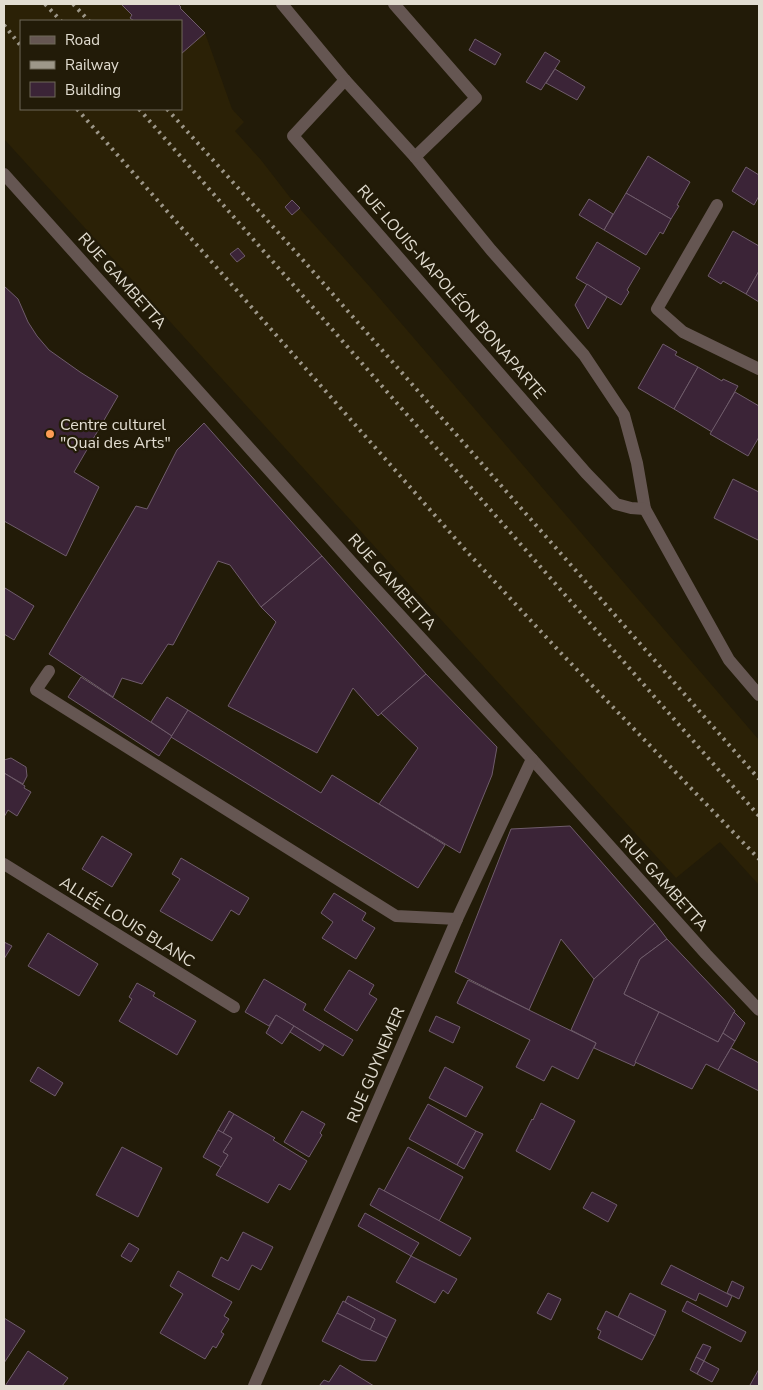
<svg xmlns="http://www.w3.org/2000/svg" width="763" height="1390" font-family="'Nunito Sans',sans-serif">
<style>
.built{fill:#2b2106;fill-rule:evenodd}
.building{fill:#3b2437;stroke:#6f5c6b}
.lines{fill:none;stroke-linecap:round;stroke-linejoin:round}
.lane{stroke:#655652;stroke-width:12}
.street{stroke:#655652;stroke-width:12}
.rail{stroke:#9d9789;stroke-width:4;stroke-dasharray:2.5 5;stroke-linecap:butt}
.poi-dot{fill:#fd9d54;stroke:#221b08;stroke-width:2}
.labels{text-anchor:middle;dominant-baseline:central;stroke-width:4.5;stroke-linejoin:round;paint-order:stroke}
.street-label{font-size:16px;fill:#e2ddd1;stroke:#221b08}
.poi-label{font-size:16px;fill:#e2ddd1;stroke:#221b08;text-anchor:start}
</style>
<rect width="100%" height="100%" fill="#221b08"/>
<!-- built -->
<path class="built" d="M4 4H178L181 7V9L205 33 232 109 244 122 235 131 261 160 292 200 370 287 759 740V885L720 842 676 878 4 139ZM21 21H181V109H21Z"/>
<!-- building -->
<g class="building">
<path d="M121 4H178L181 7 180 8 205 33 181 54V21H134L130 18 132 15Z"/>
<path d="M475 39 501 54 495 65 469 50Z"/>
<path d="M545 52 560 61 541 90 526 82Z"/>
<path d="M555 69 585 87 577 100 546 83Z"/>
<path d="M648 156 690 182 677 205 679 206 671 219 626 193Z"/>
<path d="M746 167 759 175V196L754 205 732 191Z"/>
<path d="M626 193 671 219 663 234 660 232 646 255 604 230Z"/>
<path d="M589 199 613 214 604 230 579 215Z"/>
<path d="M292 200 300 208 292 215 285 207Z"/>
<path d="M733 231 759 246V271L746 294 723 281 721 284 708 276Z"/>
<path d="M597 242 640 268 627 290 629 292 621 305 576 278Z"/>
<path d="M238 248 245 256 237 262 230 254Z"/>
<path d="M759 271V302L746 294Z"/>
<path d="M587 284 607 297 588 329 575 305Z"/>
<path d="M4 286 18 299 28 322 37 336 49 350 80 372 118 396 74 472 99 487 66 556 4 521Z"/>
<path d="M663 344 677 352 675 355 698 367 674 409 638 388Z"/>
<path d="M698 367 722 381 723 379 738 386 712 432 674 409Z"/>
<path d="M735 392 759 406V437L748 456 710 434Z"/>
<path d="M204 423 322 556 261 607 230 565 218 561 173 645 168 644 142 684 122 678 113 697 49 654 136 506 147 509 177 450Z"/>
<path d="M733 479 759 492V537L758 540 714 518Z"/>
<path d="M322 556 426 674 378 716 353 688 317 753 228 706 276 622 261 607Z"/>
<path d="M5 588 34 606 14 640 4 634V590Z"/>
<path d="M426 674 497 747 492 775 460 853 379 804 418 748 381 713Z"/>
<path d="M81 677 172 736 159 756 68 697Z"/>
<path d="M167 697 188 710 172 736 151 722Z"/>
<path d="M188 710 321 793 332 775 445 845 418 888 171 737Z"/>
<path d="M11 758 26 767 27 776 23 784 4 773V760Z"/>
<path d="M4 773 25 786 24 788 31 792 17 816 8 810 4 817Z"/>
<path d="M570 826 655 923 594 979 561 939 529 1010 455 972 511 829Z"/>
<path d="M102 836 132 854 112 887 82 869Z"/>
<path d="M181 858 249 898 239 915 231 910 212 941 160 911 180 879 172 874Z"/>
<path d="M334 893 366 913 362 920 375 928 356 959 322 938 333 922 321 913Z"/>
<path d="M655 923 667 939 640 959 624 994 659 1012 634 1066 594 1048 596 1043 571 1030 594 979Z"/>
<path d="M48 933 98 964 79 996 28 966Z"/>
<path d="M667 939 735 1011 718 1042 624 994 640 959Z"/>
<path d="M4 942 12 946 4 959Z"/>
<path d="M349 970 374 985 369 994 377 999 357 1031 324 1010Z"/>
<path d="M264 979 306 1004 303 1010 353 1040 343 1056 276 1015 269 1026 245 1012Z"/>
<path d="M468 980 596 1043 578 1079 552 1066 544 1081 516 1067 530 1040 457 1003Z"/>
<path d="M137 983 155 993 153 996 196 1021 177 1055 119 1021 132 999 129 997Z"/>
<path d="M659 1012 718 1042 723 1033 735 1041 718 1070 706 1064 692 1089 635 1062Z"/>
<path d="M734 1012 745 1023 735 1041 723 1033Z"/>
<path d="M276 1015 294 1026 282 1044 266 1033Z"/>
<path d="M436 1016 460 1027 453 1043 429 1031Z"/>
<path d="M294 1026 324 1045 320 1051 290 1032Z"/>
<path d="M731 1048 759 1063V1091L718 1070Z"/>
<path d="M38 1067 63 1083 55 1096 30 1081Z"/>
<path d="M445 1067 483 1087 466 1117 429 1098Z"/>
<path d="M541 1103 575 1121 550 1170 516 1151 532 1119 533 1120Z"/>
<path d="M428 1104 476 1131 457 1165 409 1139Z"/>
<path d="M229 1111 234 1114 223 1133 218 1130Z"/>
<path d="M302 1111 325 1124 320 1133 322 1135 309 1157 284 1142Z"/>
<path d="M234 1114 275 1138 273 1140 307 1161 290 1190 279 1184 268 1203 216 1175 228 1155 223 1152 232 1138 223 1133Z"/>
<path d="M218 1130 232 1138 223 1152 228 1155 221 1167 203 1157Z"/>
<path d="M476 1131 483 1134 464 1169 457 1165Z"/>
<path d="M122 1147 162 1168 138 1217 96 1195Z"/>
<path d="M408 1147 463 1177 439 1221 384 1191Z"/>
<path d="M379 1188 471 1238 460 1256 370 1205Z"/>
<path d="M592 1192 617 1205 608 1222 583 1208Z"/>
<path d="M365 1213 419 1243 411 1256 358 1226Z"/>
<path d="M243 1232 273 1247 261 1270 252 1265 239 1290 212 1276 221 1257 228 1261Z"/>
<path d="M129 1243 139 1249 131 1262 121 1256Z"/>
<path d="M411 1256 457 1279 448 1294 443 1290 435 1303 396 1282Z"/>
<path d="M671 1265 732 1296 727 1307 699 1293 696 1301 661 1284Z"/>
<path d="M178 1271 232 1302 224 1316 229 1319 221 1332 224 1334 216 1348 213 1346 205 1359 160 1333 183 1294 170 1286Z"/>
<path d="M732 1281 744 1287 739 1299 727 1293Z"/>
<path d="M548 1293 561 1299 551 1320 537 1313Z"/>
<path d="M630 1293 666 1311 655 1336 618 1317Z"/>
<path d="M348 1296 396 1320 387 1338 370 1330 375 1319 345 1302Z"/>
<path d="M343 1301 375 1319 370 1330 337 1313Z"/>
<path d="M687 1301 746 1332 741 1342 682 1311Z"/>
<path d="M606 1311 655 1336 642 1360 598 1338 601 1331 597 1329Z"/>
<path d="M337 1313 387 1338 376 1361 361 1360 322 1341Z"/>
<path d="M4 1318 25 1331 4 1363Z"/>
<path d="M703 1344 711 1347 704 1361 696 1357Z"/>
<path d="M28 1351 68 1378 62 1386H5Z"/>
<path d="M696 1357 704 1361 697 1374 690 1370Z"/>
<path d="M704 1361 719 1369 712 1382 697 1374Z"/>
<path d="M340 1365 374 1386H319L324 1380 329 1382Z"/>
<path d="M759 1369V1386H752L750 1385Z"/>
</g>
<g class="lines">
<!-- lane -->
<g class="lane">
<path d="M282 4 345 80 415 157 491 250 584 355 624 415 637 463 645 509 729 660 759 695"/>
<path d="M394 4 476 98 415 157"/>
<path d="M345 80 293 136 586 473 616 504 631 508 645 509"/>
<path d="M49 671 36 690 396 916 457 919"/>
<path d="M4 864 234 1007"/>
</g>
<!-- street -->
<g class="street">
<path d="M4 174 363 575 532 759 706 954 759 1010"/>
<path d="M717 205 657 309 683 332 759 369"/>
<path d="M254 1386 457 919 532 759"/>
</g>
<!-- rail -->
<g class="rail">
<path d="M45 4 61 21"/>
<path d="M73 4 89 21"/>
<path d="M4 25 21 46"/>
<path d="M77 109 469 554 559 651 759 859"/>
<path d="M139 109 759 816"/>
<path d="M167 109 302 259 759 779"/>
</g>
</g>
<!-- markers -->
<circle class="poi-dot" cx="50" cy="434" r="5"/>
<g class="labels">
<!-- street labels -->
<g class="street-label">
<text transform="translate(122 281) rotate(48)">RUE GAMBETTA</text>
<text transform="translate(451 292) rotate(49)">RUE LOUIS-NAPOLÉON BONAPARTE</text>
<text transform="translate(392 582) rotate(48)">RUE GAMBETTA</text>
<text transform="translate(664 883) rotate(48)">RUE GAMBETTA</text>
<text transform="translate(127 922) rotate(32)">ALLÉE LOUIS BLANC</text>
<text transform="translate(376 1065) rotate(-67)">RUE GUYNEMER</text>
</g>
<!-- poi labels -->
<g class="poi-label">
<text x="60" y="425">Centre culturel<tspan x="60" dy="18">"Quai des Arts"</tspan></text>
</g>
</g>
<!-- border -->
<rect width="763" height="1390" fill="none" stroke="#e2ddd1" stroke-width="10"/>
<!-- legend -->
<rect x="20" y="20" width="162" height="90" fill="#221b08" stroke="#6f6958"/>
<rect x="30" y="36" width="25" height="8" fill="#655652" stroke="#6f6958"/>
<text x="65" y="45" font-size="15" fill="#e2ddd1">Road</text>
<rect x="30" y="61" width="25" height="8" fill="#9d9789" stroke="#6f6958"/>
<text x="65" y="70" font-size="15" fill="#e2ddd1">Railway</text>
<rect x="30" y="82" width="25" height="15" fill="#3b2437" stroke="#6f6958"/>
<text x="65" y="95" font-size="15" fill="#e2ddd1">Building</text>
</svg>
